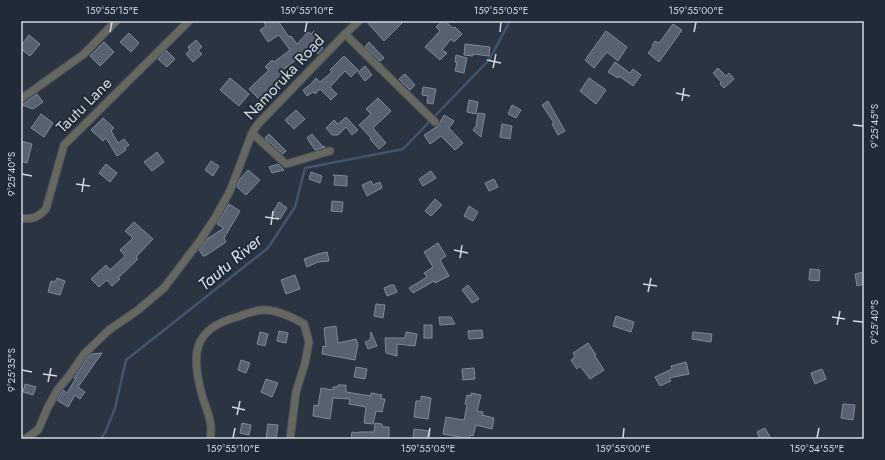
<svg xmlns="http://www.w3.org/2000/svg" width="885" height="460" font-family="Jost,sans-serif">
<style>
.lines{fill:none;stroke-linecap:round;stroke-linejoin:round}
.stream{stroke:#41556d;stroke-width:2.5}
.building{fill:#576271;stroke:#7e8a99}
.minor-casing{stroke:#49525e;stroke-width:9}
.minor{stroke:#66675f;stroke-width:7}
.ticks{fill:none;stroke:#d1d8e0;stroke-width:1.5}
.labels{text-anchor:middle;dominant-baseline:central;stroke-width:4;stroke-linejoin:round;paint-order:stroke}
.street-label{font-size:16px;fill:#d1d8e0;stroke:#212b38}
.water-label{font-size:17px;font-style:italic;fill:#d6e4f5;stroke:#212b38}
.neatline{fill:none;stroke:#d1d8e0;stroke-width:1.5}
.ticks-label{font-size:10px;text-anchor:middle;fill:#d1d8e0}
</style>
<rect width="100%" height="100%" fill="#2b3542"/>
<g class="lines">
<!-- stream -->
<path class="stream" d="M100 439 105 433 115 408 126 360 268 248 295 207 305 168 403 149 489 60 510 21"/>
</g>
<!-- building -->
<g class="building">
<path d="M263 21H278L289 37 291 36 297 44 308 32 311 34 314 31 323 39 318 44 323 48 318 54 311 48 283 70 290 77 263 103 249 89 269 70 265 67 272 60 274 62 290 50 279 35 268 42 260 30 266 26Z"/>
<path d="M366 21H404L384 41Z"/>
<path d="M442 21H445L453 28 455 27 462 34 454 42 451 39 442 50 447 53 440 60 425 47 440 31 436 27Z"/>
<path d="M673 24 682 30 659 62 648 53 653 47 652 46 655 41 659 43Z"/>
<path d="M606 31 627 47 618 61 607 52 594 68 585 60Z"/>
<path d="M129 33 139 43 131 52 120 42Z"/>
<path d="M29 35 40 44 30 56 21 49V46Z"/>
<path d="M196 40 202 47 198 50 202 54 193 62 186 54 190 50 188 47Z"/>
<path d="M104 42 114 52 100 66 90 56Z"/>
<path d="M369 42 384 58 380 61 365 47Z"/>
<path d="M465 44 490 47 489 56 473 54V56L464 55Z"/>
<path d="M166 50 175 59 167 67 158 59Z"/>
<path d="M456 55 467 58 464 73 455 71 457 62H455Z"/>
<path d="M344 56 358 70 351 77 345 71 330 87 337 94 331 100 320 89 315 94 313 92 307 96 303 90 311 84 316 78 320 82 332 72 330 70Z"/>
<path d="M615 62 630 73 633 69 641 75 633 86 619 76 618 78 608 72Z"/>
<path d="M365 66 372 75 365 81 358 72Z"/>
<path d="M718 68 726 76 729 73 734 79 724 88 720 84 721 82 713 73Z"/>
<path d="M405 74 415 85 410 90 399 79Z"/>
<path d="M230 78 249 94 239 106 220 90Z"/>
<path d="M589 78 606 90 596 104 580 91Z"/>
<path d="M423 87 436 89 433 104 427 103 428 96 422 95Z"/>
<path d="M37 94 43 102 33 109 22 105Z"/>
<path d="M378 98 391 111 373 128 386 143 379 149 370 139 371 138 359 125 371 114 366 109Z"/>
<path d="M469 100 478 102 476 114 467 112Z"/>
<path d="M548 101 565 131 558 135 552 124 554 123 542 105Z"/>
<path d="M512 105 521 110 516 118 508 114Z"/>
<path d="M296 110 305 119 294 129 285 120Z"/>
<path d="M478 113 485 114 481 137 473 130 476 126Z"/>
<path d="M41 114 53 123 44 137 31 128Z"/>
<path d="M444 115 454 121 449 128 463 143 455 150 441 136 430 144 424 135 438 126Z"/>
<path d="M346 117 358 130 352 135 346 127 338 135H332L326 128 334 120 338 124Z"/>
<path d="M103 118 114 128 111 131 118 143 124 139 129 145 125 148 126 150 117 156 106 138 103 141 91 130Z"/>
<path d="M502 124 512 126 510 139 500 137Z"/>
<path d="M269 134 286 151 283 154 265 138Z"/>
<path d="M312 134 323 147 324 146 325 147 315 150 307 138Z"/>
<path d="M21 141 32 144 27 163 21 161Z"/>
<path d="M157 152 164 162 152 171 144 162Z"/>
<path d="M211 161 219 166 213 176 205 170Z"/>
<path d="M106 164 117 173 110 182 99 173Z"/>
<path d="M278 164 284 170 272 173 269 167Z"/>
<path d="M248 170 260 180 246 195 237 187 240 179Z"/>
<path d="M431 171 436 178 423 186 419 179Z"/>
<path d="M311 172 322 176 320 183 309 179Z"/>
<path d="M333 175 347 176V186L334 185 335 177Z"/>
<path d="M494 179 498 187 489 191 485 183Z"/>
<path d="M371 181 373 185 380 182 382 188 367 196 362 185Z"/>
<path d="M435 199 442 205 431 216 425 211Z"/>
<path d="M332 201 343 202 342 212 331 211Z"/>
<path d="M279 202 287 208 280 219 272 214Z"/>
<path d="M229 204 240 211 224 238 226 242 205 256H203L199 250 207 239 224 228 217 224Z"/>
<path d="M469 206 478 212 473 221 464 216Z"/>
<path d="M134 222 153 239 136 257 138 259 118 278 120 279 112 286 107 280 99 287 91 279 106 265 110 270 125 256 120 250 133 238 125 231Z"/>
<path d="M438 243 446 256 440 260 449 276 435 283 434 281 413 293 409 288 427 277 424 273 433 267 424 252Z"/>
<path d="M327 252 329 261 318 262 307 267 304 259 318 254Z"/>
<path d="M810 269 820 270 819 281 809 280Z"/>
<path d="M864 272V284L857 286 855 274Z"/>
<path d="M295 275 300 289 286 294 281 280Z"/>
<path d="M57 278 65 281 60 295 48 292 51 281 55 282Z"/>
<path d="M391 285H394L397 292 387 296 384 288Z"/>
<path d="M468 285 479 299 472 303 462 290Z"/>
<path d="M376 304 385 305 383 318 374 316Z"/>
<path d="M616 316 634 322 631 332 613 326Z"/>
<path d="M439 317H451L455 324 440 325Z"/>
<rect x="424" y="325" width="8" height="13"/>
<path d="M336 326 338 343 356 339 358 344 355 360 322 354 323 346 326 347 324 328Z"/>
<path d="M482 330 483 338 469 339 468 331Z"/>
<path d="M279 331 288 333 286 343 277 341Z"/>
<path d="M260 332 268 334 265 346 257 344Z"/>
<path d="M371 332 377 346 368 349 365 342 370 340Z"/>
<path d="M406 332 417 334 415 346 397 344V356L386 353 385 338H405Z"/>
<path d="M693 332 712 334 711 342 692 339Z"/>
<path d="M588 343 596 355 595 356 604 370 590 379 580 366 577 369 571 360 575 357 573 353Z"/>
<path d="M102 353 78 387 85 392 80 399 75 395 68 407 57 400 63 390 67 393 76 378H74L88 357 92 354Z"/>
<path d="M241 360 250 363 246 373 238 370Z"/>
<path d="M686 362 689 374 669 378 671 381 660 386 655 377 672 369 671 366Z"/>
<path d="M356 367 367 369 365 379 354 377Z"/>
<path d="M474 368 475 379 463 380 462 369Z"/>
<path d="M822 369 826 379 815 384 811 373Z"/>
<path d="M266 379 278 383 272 397 261 392Z"/>
<path d="M25 384 36 387 33 395 23 392Z"/>
<path d="M338 385H346V392L371 396V393L382 395 381 399H385L382 412 376 411 373 424 364 423 366 407 349 404 350 399 333 398 330 419 313 416 314 405 318 406 321 388 333 390V387H338Z"/>
<path d="M471 393 481 395 477 411 483 412 482 415 494 418 492 429 476 425 473 436 470 435 469 439H459L460 437 443 434 446 417 464 420 467 405 465 404 467 395 471 396Z"/>
<path d="M421 396 431 398 428 419 414 417 416 401H421Z"/>
<path d="M843 404 855 405 853 420 841 418Z"/>
<path d="M242 423 251 425 249 435 240 433Z"/>
<path d="M375 423 382 424V427H389V439H351L352 432 359 433V432H374Z"/>
<path d="M268 424 278 425 276 439H266Z"/>
<path d="M765 428 771 439H760L757 432Z"/>
<path d="M414 429 430 431 429 439H413Z"/>
</g>
<g class="lines">
<!-- minor casing -->
<g class="minor-casing">
<g id="minor">
<path d="M345 34 435 122"/>
<path d="M21 99 84 54 116 21"/>
<path d="M252 133 286 164 330 151"/>
<path d="M21 218C33 220 38 217 46 209L64 145 189 21"/>
<path d="M25 439 38 430 48 407 58 389 69 376 84 354 109 330 138 310 164 288 199 242 215 218 230 191 252 133 258 124 345 34 359 21"/>
<path d="M210 439C214 423 206 410 202 395 191 355 192 329 237 317 245 314 255 310 264 310 278 310 292 317 304 324L309 342 305 363 296 392 290 439"/>
</g>
</g>
<!-- minor -->
<use href="#minor" class="minor"/>
</g>
<!-- ticks -->
<path class="ticks" d="M110 32 112 22M305 32 307 22M500 32 501 22M694 32 696 22M487 60 501 63M493 68 496 54M676 93 690 96M682 101 684 88M853 125 863 126M22 174 32 176M76 184 90 186M82 192 84 178M265 217 279 219M271 225 273 211M454 250 468 253M460 258 462 245M643 284 657 286M648 292 651 278M832 317 845 319M853 321 863 322M837 325 840 311M22 370 32 372M43 374 57 376M48 382 51 368M232 407 245 410M237 415 240 401M233 438 235 428M428 438 430 428M623 438 624 428M817 438 819 428"/>
<g class="labels">
<!-- street labels -->
<g class="street-label">
<text transform="translate(284 77) rotate(-47)">Namoruka Road</text>
<text transform="translate(84 105) rotate(-45)">Tautu Lane</text>
</g>
<!-- water labels -->
<g class="water-label">
<text transform="translate(230 262) rotate(-40)">Tautu River</text>
</g>
</g>
<!-- border -->
<rect width="885" height="460" fill="none" stroke="#212b38" stroke-width="44"/>
<rect x="22" y="22" width="841" height="416" class="neatline"/>
<g class="ticks-label">
<text x="112" y="14">159°55'15"E</text>
<text x="307" y="14">159°55'10"E</text>
<text x="501" y="14">159°55'05"E</text>
<text x="696" y="14">159°55'00"E</text>
<text transform="translate(874 126) rotate(-90)" y="4">9°25'45"S</text>
<text transform="translate(11 174) rotate(-90)" y="4">9°25'40"S</text>
<text transform="translate(874 322) rotate(-90)" y="4">9°25'40"S</text>
<text transform="translate(11 370) rotate(-90)" y="4">9°25'35"S</text>
<text x="233" y="452">159°55'10"E</text>
<text x="428" y="452">159°55'05"E</text>
<text x="623" y="452">159°55'00"E</text>
<text x="817" y="452">159°54'55"E</text>
</g>
</svg>
